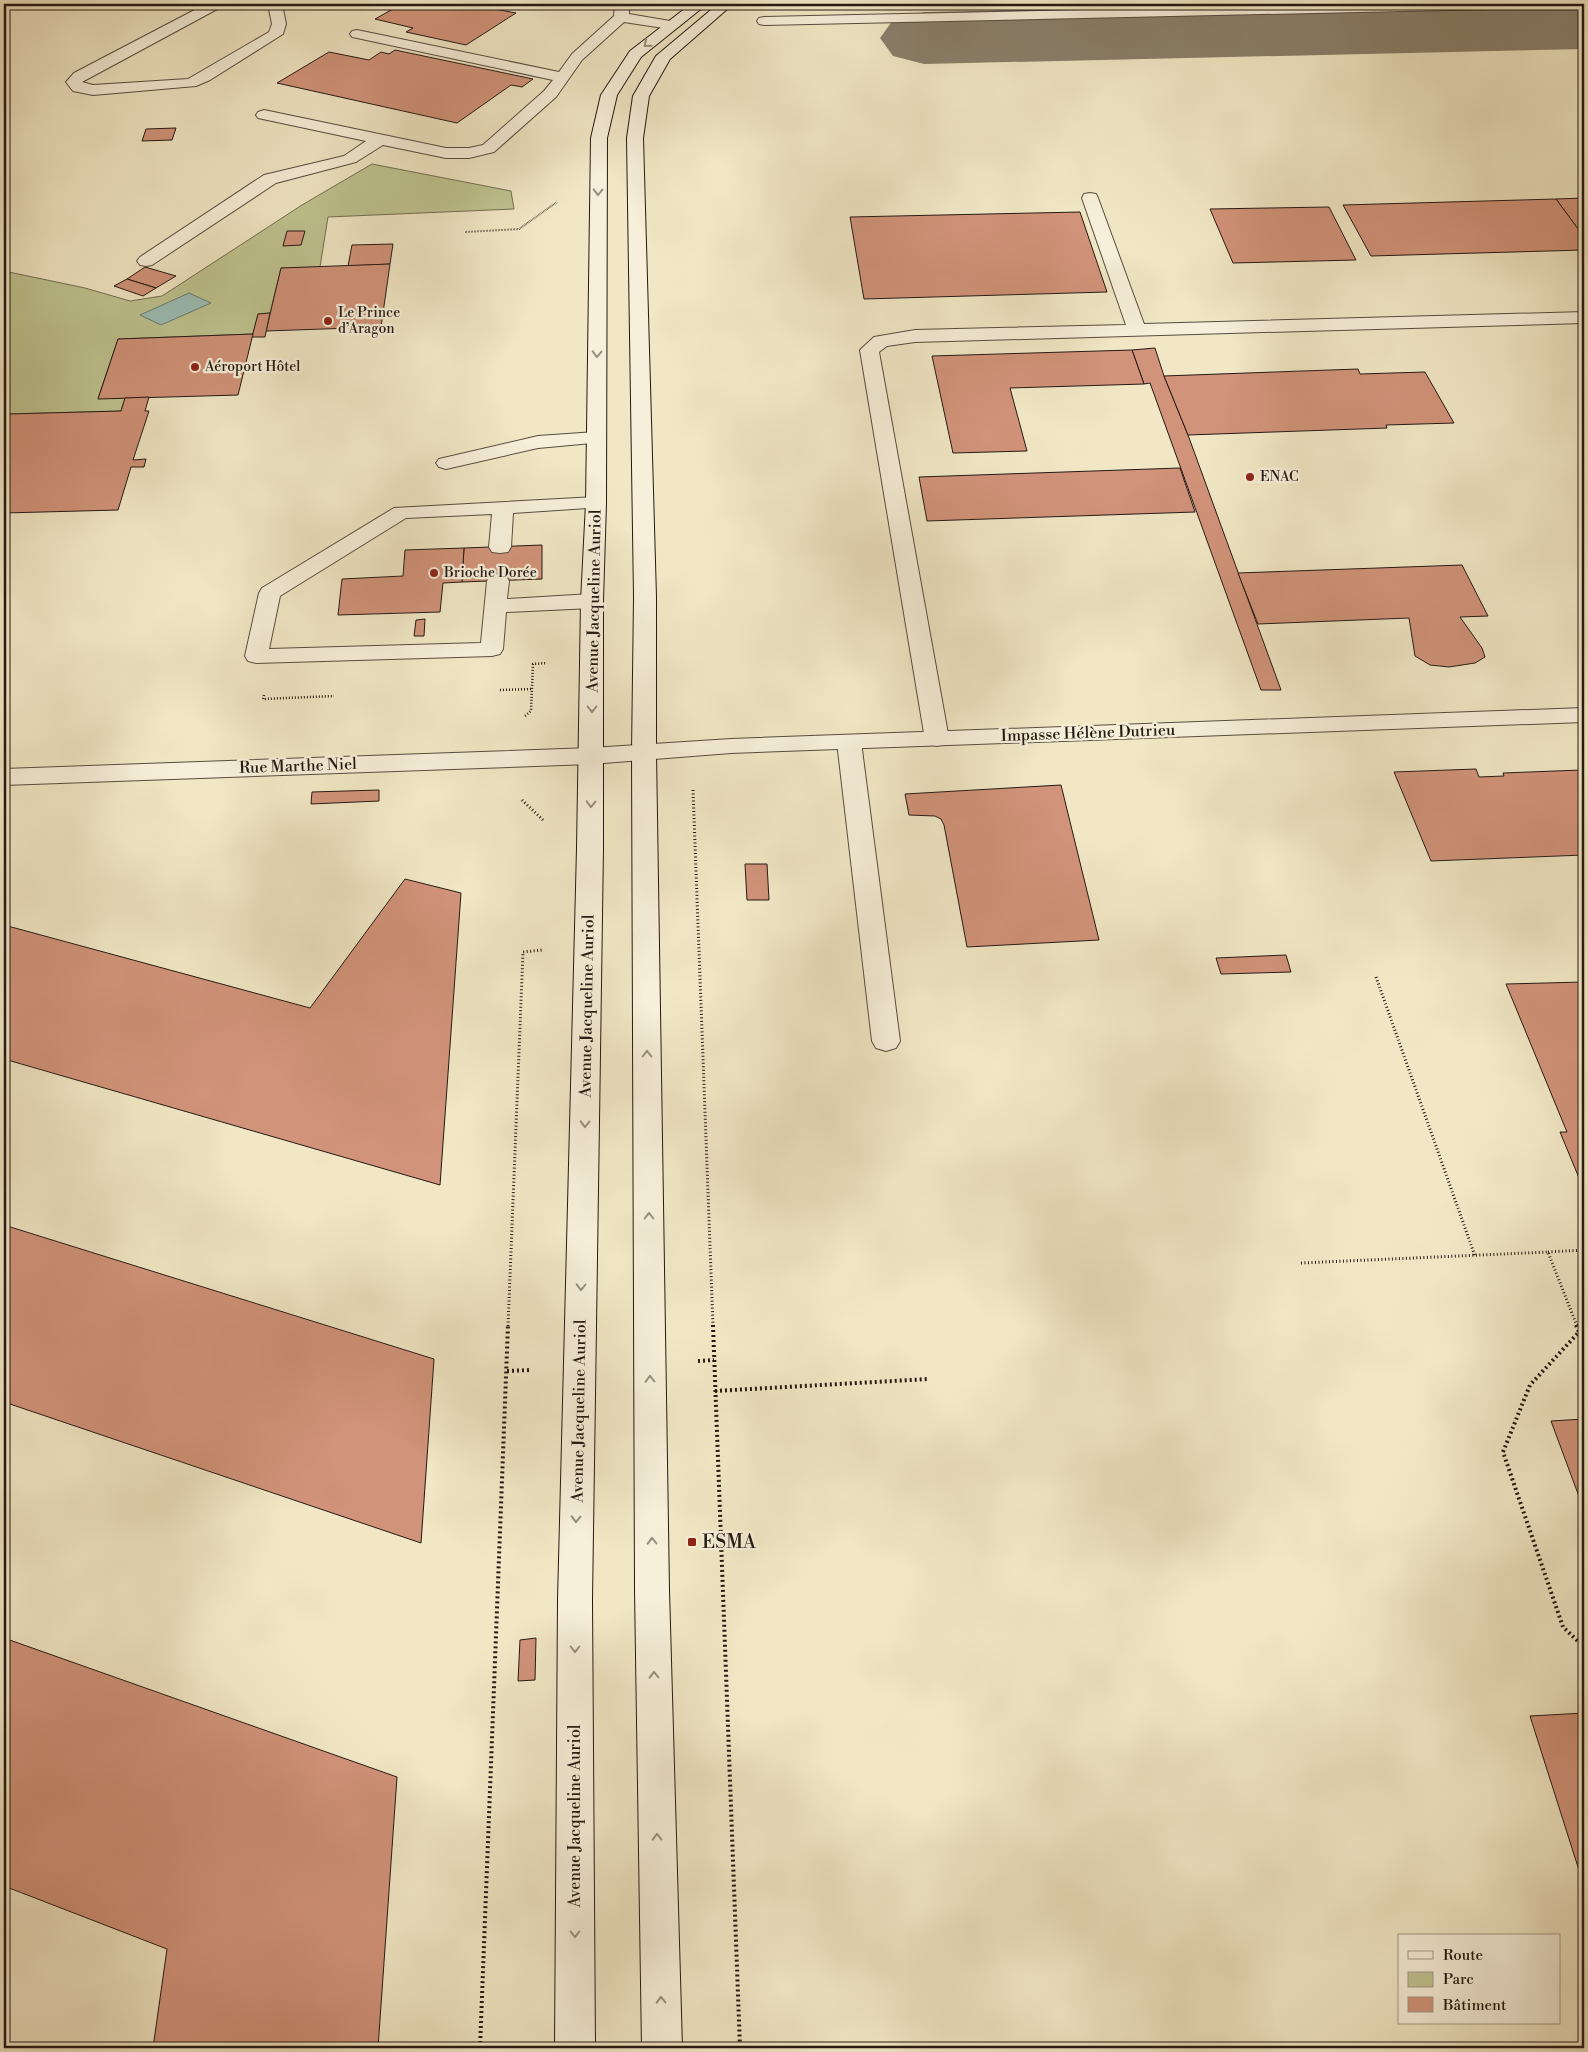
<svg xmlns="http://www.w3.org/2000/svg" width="1588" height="2052" font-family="'Libre Bodoni',serif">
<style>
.green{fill:#bfc491;stroke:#726e52}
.water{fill:#9bbfb6;stroke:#6b7d75}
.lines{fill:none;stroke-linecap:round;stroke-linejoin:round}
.taxiway{fill:#8a806c;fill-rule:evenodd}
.building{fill:#d1937a;stroke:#241913}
.service-casing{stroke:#574c40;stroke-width:2}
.minor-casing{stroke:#574c40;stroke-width:2}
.secondary-casing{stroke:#241913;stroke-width:2}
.path-far3{stroke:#241913;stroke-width:2;stroke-dasharray:0.5 1;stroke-linecap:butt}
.path-far2{stroke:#241913;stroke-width:2.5;stroke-dasharray:1 2;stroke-linecap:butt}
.path-far1{stroke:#241913;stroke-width:3;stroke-dasharray:1 2.5;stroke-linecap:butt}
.path{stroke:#241913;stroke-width:4;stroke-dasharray:2 3;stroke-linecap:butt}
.service{fill:#f6efd9;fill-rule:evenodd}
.minor{fill:#f6efd9;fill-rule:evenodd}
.secondary{fill:#f6efd9;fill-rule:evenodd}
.oneway{stroke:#988f80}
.poi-dot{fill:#8f2418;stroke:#f6efd9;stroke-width:2}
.labels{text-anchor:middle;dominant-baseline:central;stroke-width:4.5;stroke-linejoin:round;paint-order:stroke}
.far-poi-label{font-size:14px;fill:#241913;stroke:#f6efd9;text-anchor:start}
.street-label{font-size:16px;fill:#241913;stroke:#f6efd9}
.near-poi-label{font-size:19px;fill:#241913;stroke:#f6efd9;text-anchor:start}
</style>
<rect width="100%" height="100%" fill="#f1e7c5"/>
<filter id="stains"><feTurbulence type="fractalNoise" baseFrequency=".004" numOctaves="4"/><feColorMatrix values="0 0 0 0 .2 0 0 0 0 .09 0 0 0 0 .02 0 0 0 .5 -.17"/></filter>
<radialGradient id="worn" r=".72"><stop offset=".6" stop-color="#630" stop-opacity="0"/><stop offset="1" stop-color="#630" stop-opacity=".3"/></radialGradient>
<!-- green -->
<g class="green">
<path d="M740 4H926L760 8 738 5Z"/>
<path d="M372 164 511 191 514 209 328 217 320 267 281 268 270 313 258 314 253 334 118 339 98 398H125L121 411 8 414 4 424V271L85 288 130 301 162 296 302 205Z"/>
</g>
<!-- water -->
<path class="water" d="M189 293 211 303 161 325 140 315Z"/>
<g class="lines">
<!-- taxiway -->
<path class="taxiway" d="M1291 4H1584V49L924 64 893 56 880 38 893 20 924 12Z"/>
</g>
<!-- building -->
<g class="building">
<path d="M402 4H468L516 13 466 45 406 32 413 28 375 19Z"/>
<path d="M395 50 533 79 522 87 511 85 457 123 277 83 329 52 369 60 381 52 389 54Z"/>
<path d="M176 128 172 140 142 141 146 129Z"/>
<path d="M1584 198V229H1578L1556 199Z"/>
<path d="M1556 199 1584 237V250L1371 256 1343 205Z"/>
<path d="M1329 207 1356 260 1233 263 1210 209Z"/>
<path d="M1080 212 1107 292 864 299 850 217Z"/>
<path d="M287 231H305L301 245 283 246Z"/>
<path d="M393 244 390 264 348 266 352 245Z"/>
<path d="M390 264 381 327 266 331 281 268Z"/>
<path d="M145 267 176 276 156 288 127 279Z"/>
<path d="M127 279 156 288 143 296 114 286Z"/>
<path d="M270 313 265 337H252L258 314Z"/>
<path d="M253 334 238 395 98 399 118 339Z"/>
<path d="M1155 348 1164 376 1188 435 1281 690H1261L1150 383 1144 384 1132 350Z"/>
<path d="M1132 350 1144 384 1010 388 1027 451 953 453 932 356Z"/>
<path d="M1358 369 1360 374 1425 372 1454 423 1386 425 1387 428 1188 435 1164 376Z"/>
<path d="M149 397 145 411H149L133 460 146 459 144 467H131L118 510 4 513V424L8 414 121 411 125 398Z"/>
<path d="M1180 468 1195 512 927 521 919 477Z"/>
<path d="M542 545V579L462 582 464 548Z"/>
<path d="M464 548 462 582 443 583 440 612 338 615 342 579 403 576 405 550Z"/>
<path d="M1462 565 1488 616 1460 617 1482 648 1485 657 1475 663 1449 667 1430 665 1415 656 1409 618 1258 624 1238 573Z"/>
<path d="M425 619 424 636H414L416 620Z"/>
<path d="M1476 769 1479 777 1504 776 1503 773 1582 770 1584 774V855L1431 861 1394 772Z"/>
<path d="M1061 785 1099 940 967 947 944 825 941 819 935 816 909 815 905 794Z"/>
<path d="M379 790V801L311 804 312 792Z"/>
<path d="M745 864H767L769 900H747Z"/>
<path d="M405 879 461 893 440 1185 4 1059V925L310 1008Z"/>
<path d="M1286 955 1291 972 1221 974 1216 958Z"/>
<path d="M1584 982V1190L1560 1132H1567L1506 984Z"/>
<path d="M4 1225 434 1359 421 1543 4 1402Z"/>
<path d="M1584 1419V1510L1551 1421Z"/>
<path d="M4 1638 397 1777 378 2048H153L167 1949 4 1886Z"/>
<path d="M536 1638 535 1680 518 1681 520 1640Z"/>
<path d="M1584 1713V1886L1530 1716Z"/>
</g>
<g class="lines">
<!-- service casing -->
<g class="service-casing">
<g id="service">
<path d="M206 4H223L221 7 82 82 93 85 188 79 269 32 272 24 268 4H282L286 24 283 34 210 80 196 86 93 95 73 91 66 82 74 73Z"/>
<path d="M615 4H629V14L670 21 675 22 677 25 675 28 670 29 624 22 582 60 556 97 494 152 469 158H446L383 145 356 162 276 183 152 265 146 266 140 265 137 261 140 257 264 175 344 156 366 141 258 118 256 115 258 112 264 110 446 148H469L483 145 544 91 553 80 357 38 352 37 350 34 352 31 357 30 559 72 572 54 614 16Z"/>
<path d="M1352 4H1545L1543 7 1538 8 764 25 759 24 757 21 759 18 764 17Z"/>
<path d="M1090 193 1096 194 1098 198 1144 324 1584 312V323L915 342 887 346 879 352 949 739 945 744 937 746 929 744 925 739 860 350 874 337 915 330 1126 325 1082 198 1084 194Z"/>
<path d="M596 432 603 434 606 438 603 442 538 448 446 469 439 467 436 463 439 459 538 436Z"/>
<path d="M596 497 603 499 606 503 603 507 513 513 511 547 508 552 500 553 492 552 489 547 492 514 406 518 280 596 269 649 481 643 487 581 490 576 498 574 506 576 509 581 507 599 592 594 600 596 603 601 600 606 592 608 506 612 503 649 500 654 492 656 256 663 248 661 245 656 259 593 262 588 394 508Z"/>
<path d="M849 735 857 737 861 742 900 1041 896 1048 886 1051 876 1048 872 1041 837 742 841 737Z"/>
</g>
</g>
<!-- minor casing -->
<g class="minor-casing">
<path id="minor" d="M1584 708V722L731 753 591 764 4 785V769L591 748 731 739Z"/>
</g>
<!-- secondary casing -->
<g class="secondary-casing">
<g id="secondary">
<path d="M691 4H707L641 57 617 95 607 138 606 503 603 601V848L592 1600 595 2048H555L558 1600 577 848 581 601 586 503 591 138 601 95 630 51Z"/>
<path d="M718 4H733L670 59 649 96 643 138 656 597V752L669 1590 682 2048H642L635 1590 632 752 634 597 627 138 633 96 656 56Z"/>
</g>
</g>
<!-- path-far3 -->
<path class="path-far3" d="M465 232 519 229 557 202"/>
<!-- path-far2 -->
<g class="path-far2">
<path d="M500 690 532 689"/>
<path d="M264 695 263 699 334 696"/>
<path d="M525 716 531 711 533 664 547 663"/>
</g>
<!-- path-far1 -->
<g class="path-far1">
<path d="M693 790 713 1326"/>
<path d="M522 800 543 820"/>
<path d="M1376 977 1475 1256"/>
<path d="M1548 1252 1584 1250"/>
<path d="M1301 1263 1548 1252 1577 1326"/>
<path d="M508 1326 523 952 542 950"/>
</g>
<!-- path -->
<g class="path">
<path d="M713 1325 740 2048"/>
<path d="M1576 1325 1579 1332 1530 1385 1503 1452 1563 1627 1584 1647"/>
<path d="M698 1361 714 1360"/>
<path d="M507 1371 531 1370"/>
<path d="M715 1391 928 1379"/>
<path d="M480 2048 508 1325"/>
</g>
<!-- service -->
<use href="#service" class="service"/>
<!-- minor -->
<use href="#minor" class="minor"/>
<!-- secondary -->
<use href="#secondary" class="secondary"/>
</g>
<!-- one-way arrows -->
<defs><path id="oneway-chevron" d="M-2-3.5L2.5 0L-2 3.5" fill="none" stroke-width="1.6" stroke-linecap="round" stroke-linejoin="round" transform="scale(1.25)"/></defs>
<g class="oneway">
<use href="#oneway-chevron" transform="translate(647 44) rotate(140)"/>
<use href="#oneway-chevron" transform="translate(598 192) rotate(91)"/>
<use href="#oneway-chevron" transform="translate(597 354) rotate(91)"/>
<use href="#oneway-chevron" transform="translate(592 709) rotate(90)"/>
<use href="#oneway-chevron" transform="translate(591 804) rotate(91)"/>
<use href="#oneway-chevron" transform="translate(647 1054) rotate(-90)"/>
<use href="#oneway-chevron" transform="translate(585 1124) rotate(91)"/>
<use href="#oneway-chevron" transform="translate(649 1216) rotate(-90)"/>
<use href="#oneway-chevron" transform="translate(581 1287) rotate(91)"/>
<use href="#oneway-chevron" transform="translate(650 1379) rotate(-91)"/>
<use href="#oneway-chevron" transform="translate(576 1519) rotate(91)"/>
<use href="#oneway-chevron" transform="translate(652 1541) rotate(-91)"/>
<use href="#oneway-chevron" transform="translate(575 1649) rotate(90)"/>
<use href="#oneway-chevron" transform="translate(654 1675) rotate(-91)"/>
<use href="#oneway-chevron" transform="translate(657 1837) rotate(-91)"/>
<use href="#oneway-chevron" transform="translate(575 1934) rotate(90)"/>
<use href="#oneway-chevron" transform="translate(661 2000) rotate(-91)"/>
</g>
<!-- markers -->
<g class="poi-dot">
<circle cx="328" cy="321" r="5"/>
<circle cx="195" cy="367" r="5"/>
<circle cx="1250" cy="477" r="5"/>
<circle cx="434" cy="573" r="5"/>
<rect x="687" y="1537" width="10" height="10" rx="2.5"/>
</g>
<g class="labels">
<!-- far-poi labels -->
<g class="far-poi-label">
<text x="338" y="313">Le Prince<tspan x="338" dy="16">d’Aragon</tspan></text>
<text x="205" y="367">Aéroport Hôtel</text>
<text x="1260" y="477">ENAC</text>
<text x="444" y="573">Brioche Dorée</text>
</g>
<!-- street labels -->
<g class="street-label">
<text transform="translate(594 601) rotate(-89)">Avenue Jacqueline Auriol</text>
<text transform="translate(1088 733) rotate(-2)">Impasse Hélène Dutrieu</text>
<text transform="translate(298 766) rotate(-2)">Rue Marthe Niel</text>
<text transform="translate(587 1006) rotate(-89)">Avenue Jacqueline Auriol</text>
<text transform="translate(579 1411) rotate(-89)">Avenue Jacqueline Auriol</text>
<text transform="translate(575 1816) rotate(-90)">Avenue Jacqueline Auriol</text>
</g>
<!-- near-poi labels -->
<g class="near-poi-label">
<text x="702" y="1542">ESMA</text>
</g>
</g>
<!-- margin -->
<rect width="1588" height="2052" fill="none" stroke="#f1e7c5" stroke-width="20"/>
<rect x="5" y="5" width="1578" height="2042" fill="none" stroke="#241913" stroke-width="2.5"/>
<rect x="10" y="10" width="1568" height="2032" fill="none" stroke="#241913"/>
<!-- legend -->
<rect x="1398" y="1934" width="162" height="90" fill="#f6efd9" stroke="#a2998a"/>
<rect x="1408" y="1951" width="25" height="8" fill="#f6efd9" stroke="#a2998a"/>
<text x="1443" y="1960" font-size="15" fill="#241913">Route</text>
<rect x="1408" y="1972" width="25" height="15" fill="#bfc491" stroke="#a2998a"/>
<text x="1443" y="1984" font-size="15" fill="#241913">Parc</text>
<rect x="1408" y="1997" width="25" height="15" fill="#d1937a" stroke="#a2998a"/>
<text x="1443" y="2010" font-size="15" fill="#241913">Bâtiment</text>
<rect width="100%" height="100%" filter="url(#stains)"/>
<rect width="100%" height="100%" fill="url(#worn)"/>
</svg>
